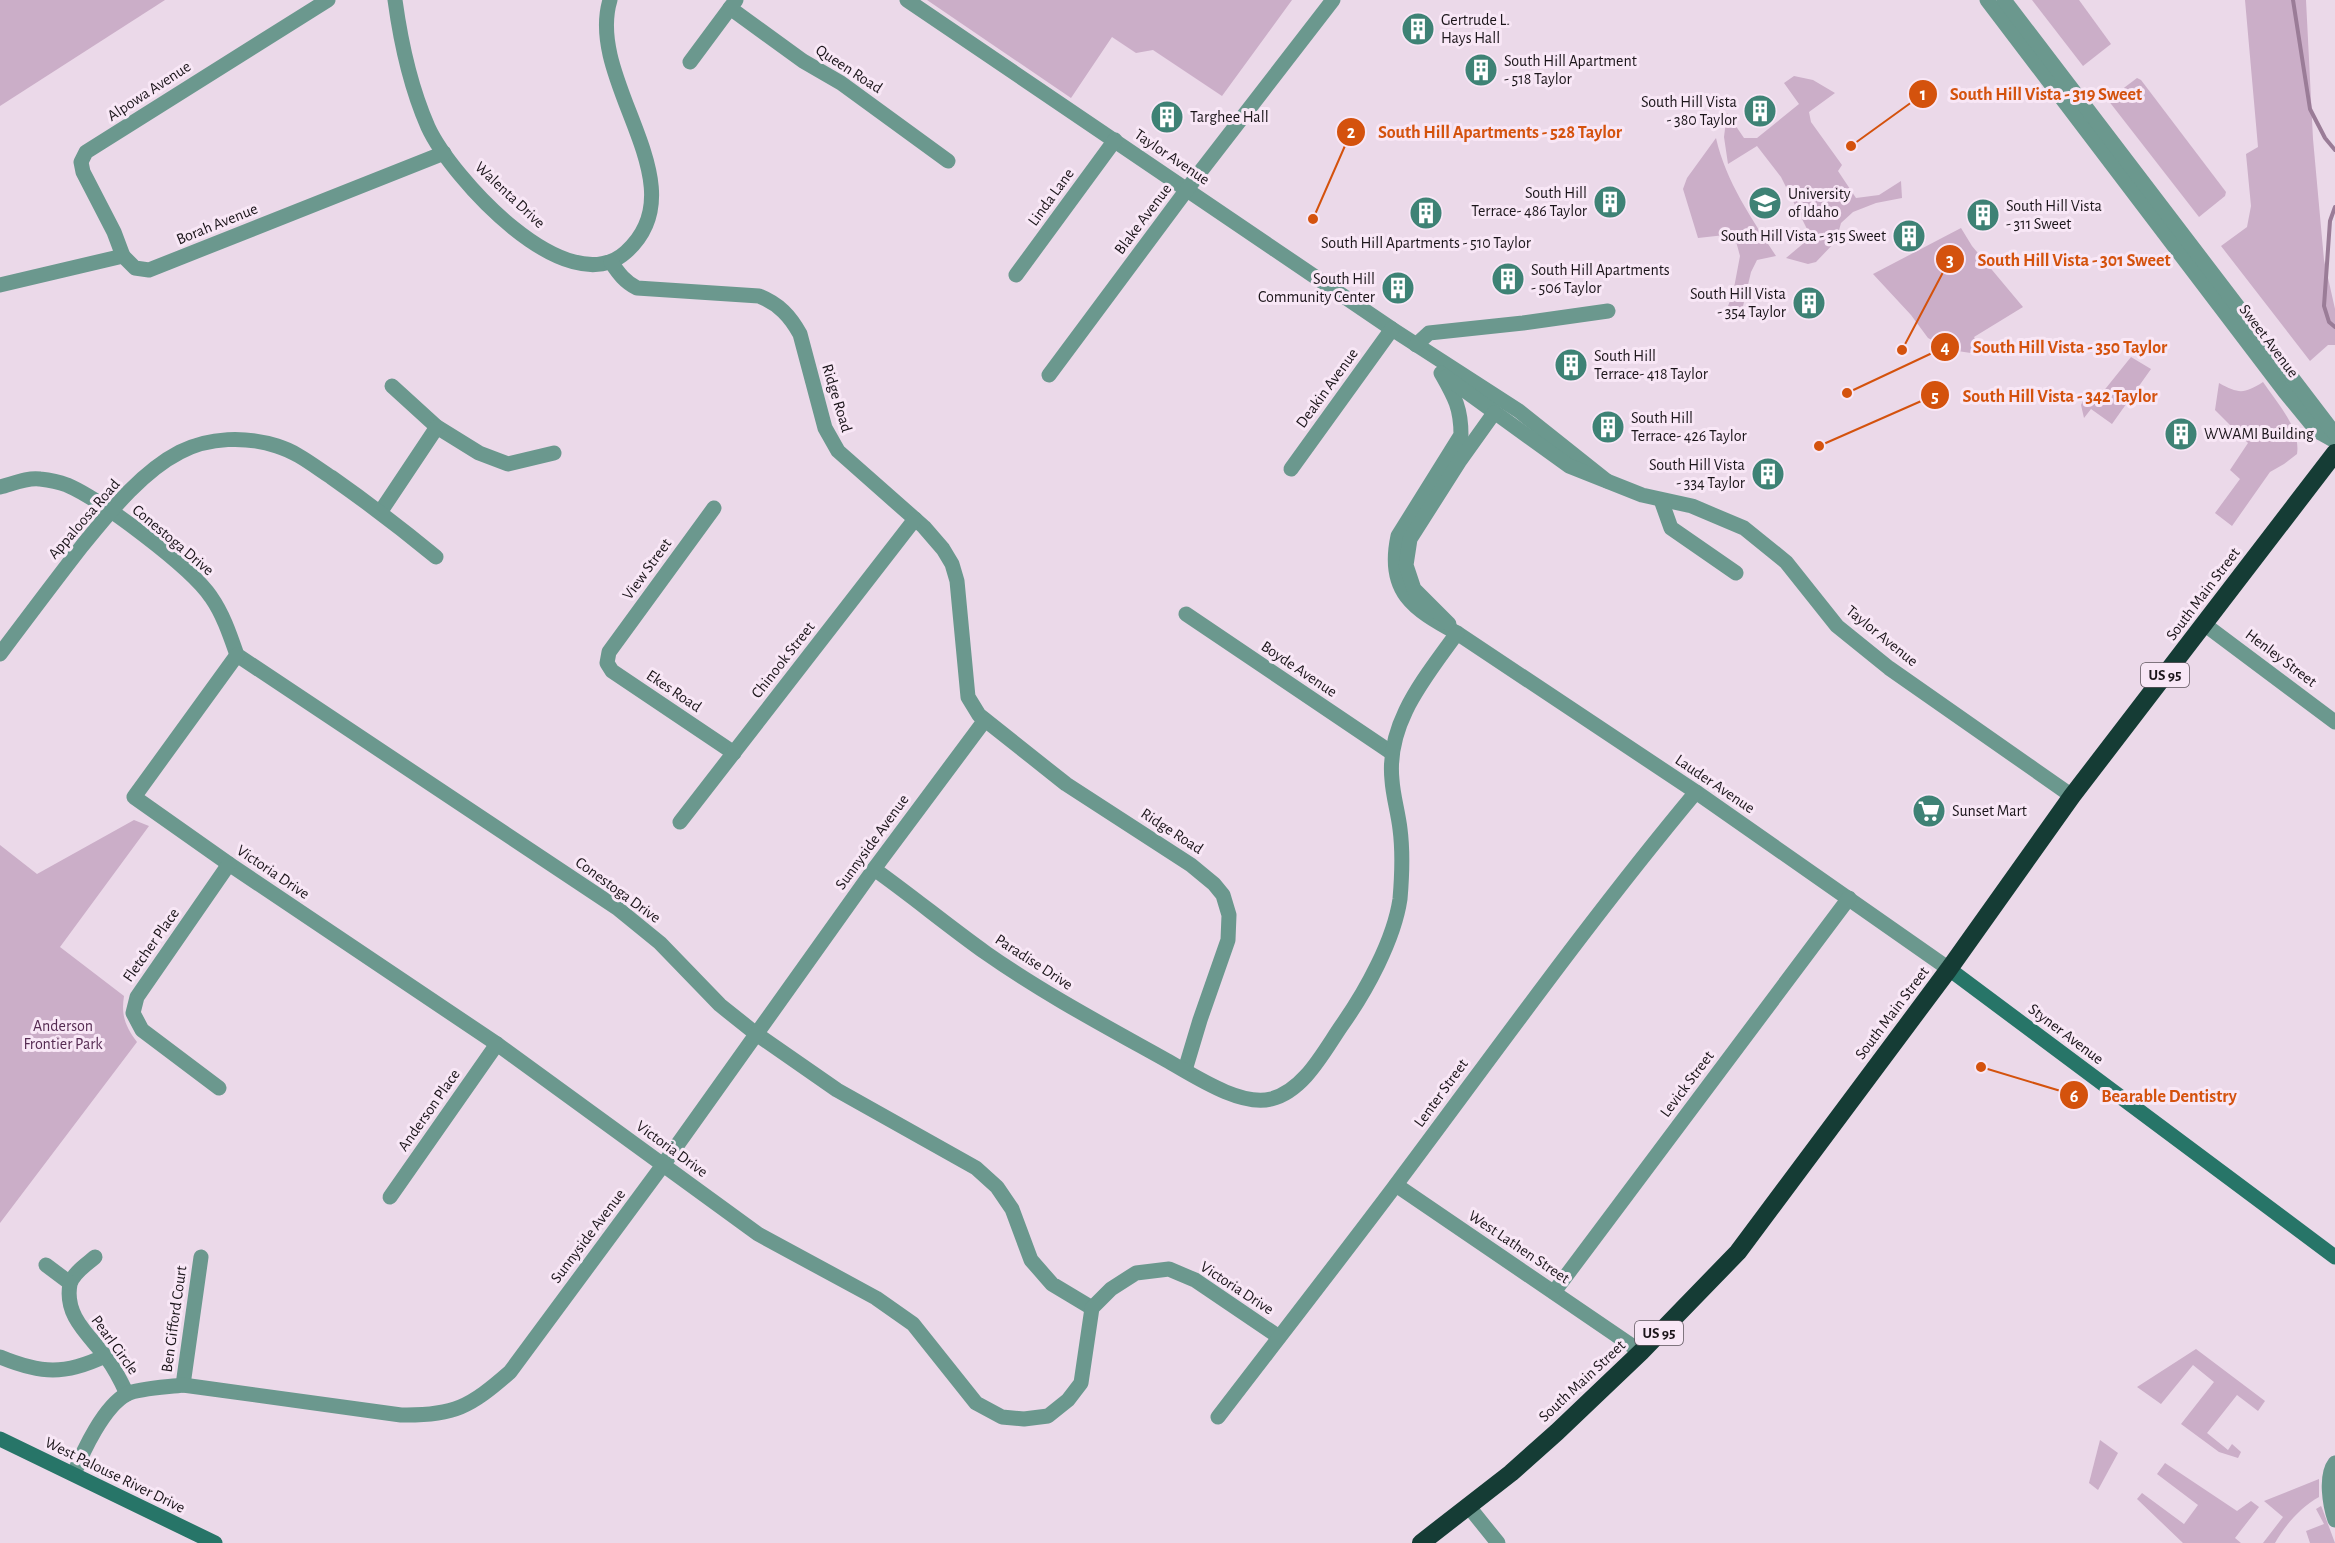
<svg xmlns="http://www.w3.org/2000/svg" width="2335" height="1543" font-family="'Alegreya Sans',sans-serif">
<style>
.green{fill:#cbaec8}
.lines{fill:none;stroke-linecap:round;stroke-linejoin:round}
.stream{stroke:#9a7c97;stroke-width:4}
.street{stroke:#6b988e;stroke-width:15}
.secondary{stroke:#277568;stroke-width:15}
.highway{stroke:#153c35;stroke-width:18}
.labels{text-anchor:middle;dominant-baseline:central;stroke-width:6;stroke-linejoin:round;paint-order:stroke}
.shield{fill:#f8e7f6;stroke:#5d545c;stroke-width:1.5}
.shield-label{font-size:15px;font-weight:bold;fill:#1b151a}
.poi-label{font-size:16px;fill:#1b151a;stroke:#f8e7f6;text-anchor:start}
.street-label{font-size:16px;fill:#1b151a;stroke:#f8e7f6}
.park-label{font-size:16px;fill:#552b52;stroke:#f8e7f6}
.leader{fill:none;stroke:#d4520d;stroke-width:2}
.callout-dot{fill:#d4520d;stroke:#f8e7f6;stroke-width:2}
.mark-label{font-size:18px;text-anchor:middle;font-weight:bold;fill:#fff}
.callout-label{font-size:18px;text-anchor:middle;font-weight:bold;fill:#d4520d;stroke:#f8e7f6;stroke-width:6;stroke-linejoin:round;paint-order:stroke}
</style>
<rect width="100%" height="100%" fill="#ebd9e9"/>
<!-- green -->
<g class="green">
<path d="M0 0H165L0 106Z"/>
<path d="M927 0H1292L1222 96 1153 50 1136 53 1112 37 1071 98Z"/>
<path d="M2032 0H2079L2111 44 2083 66Z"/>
<path d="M2245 0H2306L2313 139 2324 260 2335 309V345H2328L2310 361 2221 246 2247 227 2251 206 2246 154 2258 147Z"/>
<path d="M1794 76 1813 80 1835 93 1809 112 1811 122 1842 165 1838 171 1856 198 1879 195 1901 181 1902 198 1876 203 1853 212 1841 223 1836 241 1816 262 1808 264 1786 258 1811 237 1781 177 1757 146 1728 164 1724 137 1727 113 1744 138H1757L1799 104 1784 83Z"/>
<path d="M2137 78 2141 80 2226 192 2225 196 2199 217 2108 100Z"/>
<path d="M1716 138C1726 182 1752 219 1776 256L1757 260 1751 272 1740 319 1725 314 1733 293 1740 256 1734 234 1698 238 1683 189 1687 178Z"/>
<path d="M1961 228 1972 246 2023 307 1974 337 1984 355 1951 350 1928 338 1911 315 1873 274Z"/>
<path d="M2131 357 2151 369 2112 424 2091 409 2084 418 2081 405 2087 392 2098 398Z"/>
<path d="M2263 382C2277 403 2301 428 2297 454L2284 464 2270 472 2232 526 2215 513 2240 479 2230 470 2248 443 2215 410 2219 383C2239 394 2244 394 2263 382Z"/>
<path d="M134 820 149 826 60 947 124 996C121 1015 125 1026 137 1042L0 1223V845L37 874Z"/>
<path d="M2196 1349 2265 1401 2258 1411 2237 1395 2207 1433 2228 1450 2232 1444 2241 1452 2238 1458 2219 1452 2181 1424 2214 1382 2193 1365 2161 1404 2137 1387Z"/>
<path d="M2100 1440 2118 1453 2098 1490 2089 1483Z"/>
<path d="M2165 1463 2237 1511 2251 1501 2259 1507 2235 1538 2241 1543H2183L2137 1499 2142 1493 2184 1524 2198 1505 2157 1474Z"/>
<path d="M2319 1479V1497C2302 1506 2285 1525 2275 1543H2263L2283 1517 2264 1501Z"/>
<path d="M2321 1506 2322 1508 2335 1543H2310L2306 1531 2324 1524 2316 1509Z"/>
</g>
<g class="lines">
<!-- stream -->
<g class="stream">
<path d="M2293 0 2310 109 2325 138 2335 150"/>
<path d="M2335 207 2330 221 2324 306 2329 322 2335 327"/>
</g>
<!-- street -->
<g class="street">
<path d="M395 0C401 44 410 86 428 127 451 177 567 305 626 252 701 185 585 82 610 0"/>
<path d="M907 0 1392 329 1519 411 1607 481"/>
<path d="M1987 0 2285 392 2317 431 2335 441"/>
<path d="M2004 0 2335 434"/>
<path d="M730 8 803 61 841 83 948 161"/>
<path d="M690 62 736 0"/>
<path d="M123 256 114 232 83 172 81 162 86 152 328 0"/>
<path d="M611 262C619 274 625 282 637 288L759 296C779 304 790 316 800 334L825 428 838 451 924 527 943 549 952 564 957 581 968 697 979 715 1066 784 1191 865 1214 884 1223 895 1229 915 1228 940 1200 1020 1185 1070"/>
<path d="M1016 275 1115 140"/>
<path d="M0 285 123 256 135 268 149 270 444 153"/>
<path d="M1416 345 1429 333 1523 323 1608 311"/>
<path d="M1441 373C1454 396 1461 407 1461 435L1398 536C1386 592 1413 609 1457 633L1696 792 1949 969"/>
<path d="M1049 375 1197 176 1333 0"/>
<path d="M1446 377 1569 466 1642 495 1692 506 1744 528 1786 562 1837 626 1889 668 2072 796"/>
<path d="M392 386 437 427 479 453 508 464 554 453"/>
<path d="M1291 469 1392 329"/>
<path d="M0 487C12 484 28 477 40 479 49 480 59 482 67 485 100 499 191 567 211 597 223 614 230 635 237 655L617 908 660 943 720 1005 755 1033 837 1090 976 1168 997 1187 1012 1209 1031 1260 1052 1284 1092 1308"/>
<path d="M1661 500 1671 528 1736 573"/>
<path d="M714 508 609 652 607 663 612 671 734 753"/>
<path d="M381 511 437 427"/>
<path d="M1186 614 1392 753"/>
<path d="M1449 624 1414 589 1406 565 1410 539 1459 462 1494 413"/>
<path d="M2204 624 2335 722"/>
<path d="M0 654C27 618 54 582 82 546 109 513 141 472 180 452 209 437 246 436 277 446 297 452 314 466 331 477 368 503 402 529 436 557"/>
<path d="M237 655 134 797 229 864 497 1044 758 1234 876 1298 913 1324 976 1403 1002 1417 1024 1419 1048 1416 1068 1400 1081 1383 1092 1308 1111 1289 1136 1273 1169 1269 1195 1280 1279 1337"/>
<path d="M680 822 915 519"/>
<path d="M874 869C912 896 948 926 986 953 1043 993 1105 1026 1166 1060 1193 1075 1240 1107 1271 1099 1304 1091 1324 1051 1342 1025 1366 991 1394 940 1400 899 1402 876 1403 852 1400 829 1398 812 1393 796 1392 780 1386 722 1426 677 1457 633"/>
<path d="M219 1088 142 1030 133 1013 137 997 229 864"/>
<path d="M1396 1185 1641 1352"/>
<path d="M390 1197 497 1044"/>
<path d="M95 1257C87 1264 73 1273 70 1284 64 1316 89 1335 106 1357 115 1369 121 1381 127 1394"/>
<path d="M46 1265 70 1283"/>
<path d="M1554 1292 1849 898"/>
<path d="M0 1357C41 1374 65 1375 105 1356"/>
<path d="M183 1385 201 1257"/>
<path d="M1218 1417C1277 1340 1337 1263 1395 1186 1494 1054 1590 919 1696 792"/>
<path d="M2335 1463C2325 1476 2330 1505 2335 1520"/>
<path d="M74 1474C83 1451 104 1406 127 1394 139 1388 169 1387 183 1385L401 1415C454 1416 470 1407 510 1372L663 1165 874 869 985 720"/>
<path d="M1469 1507 1498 1543"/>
</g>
<!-- secondary -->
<g class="secondary">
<path d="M1949 969 2335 1257"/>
<path d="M0 1439 215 1543"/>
</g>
<!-- highway -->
<path class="highway" d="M1421 1543 1511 1473 1557 1432 1641 1352 1738 1252 1949 969 2072 796 2335 453"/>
</g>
<!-- icons -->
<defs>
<g id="building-disc" transform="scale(1.725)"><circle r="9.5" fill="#3e8275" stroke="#f8e7f6"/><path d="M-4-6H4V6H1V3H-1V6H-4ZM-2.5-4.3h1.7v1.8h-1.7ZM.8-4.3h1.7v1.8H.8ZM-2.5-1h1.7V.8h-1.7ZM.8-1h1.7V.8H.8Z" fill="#fff"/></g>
<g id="university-disc" transform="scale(1.725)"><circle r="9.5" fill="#3e8275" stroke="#f8e7f6"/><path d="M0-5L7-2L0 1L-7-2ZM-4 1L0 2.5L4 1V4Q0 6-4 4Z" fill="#fff"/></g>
<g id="supermarket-disc" transform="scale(1.725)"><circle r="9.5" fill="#3e8275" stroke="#f8e7f6"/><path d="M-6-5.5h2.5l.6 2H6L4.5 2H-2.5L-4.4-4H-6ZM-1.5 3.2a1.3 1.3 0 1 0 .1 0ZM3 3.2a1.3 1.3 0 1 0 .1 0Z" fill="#fff"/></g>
</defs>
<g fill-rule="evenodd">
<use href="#building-disc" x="1418" y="29"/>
<use href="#building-disc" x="1481" y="70"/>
<use href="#building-disc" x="1760" y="111"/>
<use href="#building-disc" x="1167" y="117"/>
<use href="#building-disc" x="1610" y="202"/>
<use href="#university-disc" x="1765" y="203"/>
<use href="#building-disc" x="1426" y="213"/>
<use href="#building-disc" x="1983" y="215"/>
<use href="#building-disc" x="1909" y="236"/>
<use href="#building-disc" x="1508" y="279"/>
<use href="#building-disc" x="1398" y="288"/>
<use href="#building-disc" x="1809" y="303"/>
<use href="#building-disc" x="1571" y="365"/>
<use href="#building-disc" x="1608" y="427"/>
<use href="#building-disc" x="2181" y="434"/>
<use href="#building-disc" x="1768" y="474"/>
<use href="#supermarket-disc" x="1929" y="811"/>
</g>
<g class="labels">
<!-- shield labels -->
<g class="shield">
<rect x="2141" y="663" width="48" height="24" rx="4.5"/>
<rect x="1635" y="1321" width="48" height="24" rx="4.5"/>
</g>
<g class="shield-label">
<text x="2165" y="675">US 95</text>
<text x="1659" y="1333">US 95</text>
</g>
<!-- poi labels -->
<g class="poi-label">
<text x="1441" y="20">Gertrude L.<tspan x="1441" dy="18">Hays Hall</tspan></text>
<text x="1504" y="61">South Hill Apartment<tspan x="1504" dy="18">- 518 Taylor</tspan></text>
<text x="1737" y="102" text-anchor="end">South Hill Vista<tspan x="1737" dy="18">- 380 Taylor</tspan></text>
<text x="1190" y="117">Targhee Hall</text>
<text x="1587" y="193" text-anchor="end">South Hill<tspan x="1587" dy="18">Terrace- 486 Taylor</tspan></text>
<text x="1788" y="194">University<tspan x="1788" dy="18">of Idaho</tspan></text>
<text x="2006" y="206">South Hill Vista<tspan x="2006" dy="18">- 311 Sweet</tspan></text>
<text x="1886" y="236" text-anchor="end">South Hill Vista - 315 Sweet</text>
<text x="1426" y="243" text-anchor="middle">South Hill Apartments - 510 Taylor</text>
<text x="1531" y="270">South Hill Apartments<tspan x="1531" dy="18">- 506 Taylor</tspan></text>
<text x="1375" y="279" text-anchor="end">South Hill<tspan x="1375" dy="18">Community Center</tspan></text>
<text x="1786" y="294" text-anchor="end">South Hill Vista<tspan x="1786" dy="18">- 354 Taylor</tspan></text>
<text x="1594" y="356">South Hill<tspan x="1594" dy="18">Terrace- 418 Taylor</tspan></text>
<text x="1631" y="418">South Hill<tspan x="1631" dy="18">Terrace- 426 Taylor</tspan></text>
<text x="2204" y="434">WWAMI Building</text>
<text x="1745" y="465" text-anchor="end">South Hill Vista<tspan x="1745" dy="18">- 334 Taylor</tspan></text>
<text x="1952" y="811">Sunset Mart</text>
</g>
<!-- street labels -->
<g class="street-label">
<text transform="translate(849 69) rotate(33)">Queen Road</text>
<text transform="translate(149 91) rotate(-33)">Alpowa Avenue</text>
<text transform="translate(1172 157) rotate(34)">Taylor Avenue</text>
<text transform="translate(510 195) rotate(43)">Walenta Drive</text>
<text transform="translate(1051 197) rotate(-54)">Linda Lane</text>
<text transform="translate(1143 219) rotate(-53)">Blake Avenue</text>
<text transform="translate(217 224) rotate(-22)">Borah Avenue</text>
<text transform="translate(2269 341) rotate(53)">Sweet Avenue</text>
<text transform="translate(1327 388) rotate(-54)">Deakin Avenue</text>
<text transform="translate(837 398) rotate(73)">Ridge Road</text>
<text transform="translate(84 519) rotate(-49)">Appaloosa Road</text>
<text transform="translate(173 540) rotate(40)">Conestoga Drive</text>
<text transform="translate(647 569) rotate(-54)">View Street</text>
<text transform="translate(2203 594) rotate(-53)">South Main Street</text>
<text transform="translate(1882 636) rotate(39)">Taylor Avenue</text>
<text transform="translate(2281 658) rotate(37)">Henley Street</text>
<text transform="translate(783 660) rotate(-52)">Chinook Street</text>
<text transform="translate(1299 669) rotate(34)">Boyde Avenue</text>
<text transform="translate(674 691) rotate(34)">Ekes Road</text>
<text transform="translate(1715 784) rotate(34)">Lauder Avenue</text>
<text transform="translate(1172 831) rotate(33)">Ridge Road</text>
<text transform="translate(872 842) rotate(-54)">Sunnyside Avenue</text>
<text transform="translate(273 872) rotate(34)">Victoria Drive</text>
<text transform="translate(618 890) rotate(36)">Conestoga Drive</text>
<text transform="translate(151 945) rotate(-55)">Fletcher Place</text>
<text transform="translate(1034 962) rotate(33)">Paradise Drive</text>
<text transform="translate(1892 1013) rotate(-53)">South Main Street</text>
<text transform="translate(2066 1034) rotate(37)">Styner Avenue</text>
<text transform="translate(1687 1084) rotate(-53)">Levick Street</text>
<text transform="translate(1441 1093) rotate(-54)">Lenter Street</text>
<text transform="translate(429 1110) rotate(-55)">Anderson Place</text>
<text transform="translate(672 1149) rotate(36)">Victoria Drive</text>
<text transform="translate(588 1236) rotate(-53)">Sunnyside Avenue</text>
<text transform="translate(1519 1247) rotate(34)">West Lathen Street</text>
<text transform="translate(1237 1288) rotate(33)">Victoria Drive</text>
<text transform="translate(174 1319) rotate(-82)">Ben Gifford Court</text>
<text transform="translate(115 1345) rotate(54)">Pearl Circle</text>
<text transform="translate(1582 1381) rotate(-43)">South Main Street</text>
<text transform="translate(115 1475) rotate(26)">West Palouse River Drive</text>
</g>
<!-- park labels -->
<g class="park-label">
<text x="63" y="1026">Anderson<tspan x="63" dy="18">Frontier Park</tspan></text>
</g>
</g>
<!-- callouts -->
<path class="leader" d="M1851 146L1923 94M1313 219L1351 132M1902 350L1950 259M1847 393L1945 347M1819 446L1935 395M1981 1067L2074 1095"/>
<g class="callout-dot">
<circle cx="1851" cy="146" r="6"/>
<circle cx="1313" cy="219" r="6"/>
<circle cx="1902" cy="350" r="6"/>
<circle cx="1847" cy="393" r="6"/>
<circle cx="1819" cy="446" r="6"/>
<circle cx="1981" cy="1067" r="6"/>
<circle cx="1923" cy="94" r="15"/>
<circle cx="1351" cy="132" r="15"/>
<circle cx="1950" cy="259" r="15"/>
<circle cx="1945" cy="347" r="15"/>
<circle cx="1935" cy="395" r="15"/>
<circle cx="2074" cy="1095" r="15"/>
</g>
<g class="mark-label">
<text x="1923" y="100">1</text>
<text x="1351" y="138">2</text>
<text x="1950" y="266">3</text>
<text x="1945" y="353">4</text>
<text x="1935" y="402">5</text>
<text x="2074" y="1102">6</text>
</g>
<g class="callout-label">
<text x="2046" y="100">South Hill Vista - 319 Sweet</text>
<text x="1500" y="138">South Hill Apartments - 528 Taylor</text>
<text x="2074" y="266">South Hill Vista - 301 Sweet</text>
<text x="2070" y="353">South Hill Vista - 350 Taylor</text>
<text x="2060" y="402">South Hill Vista - 342 Taylor</text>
<text x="2169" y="1102">Bearable Dentistry</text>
</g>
</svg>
